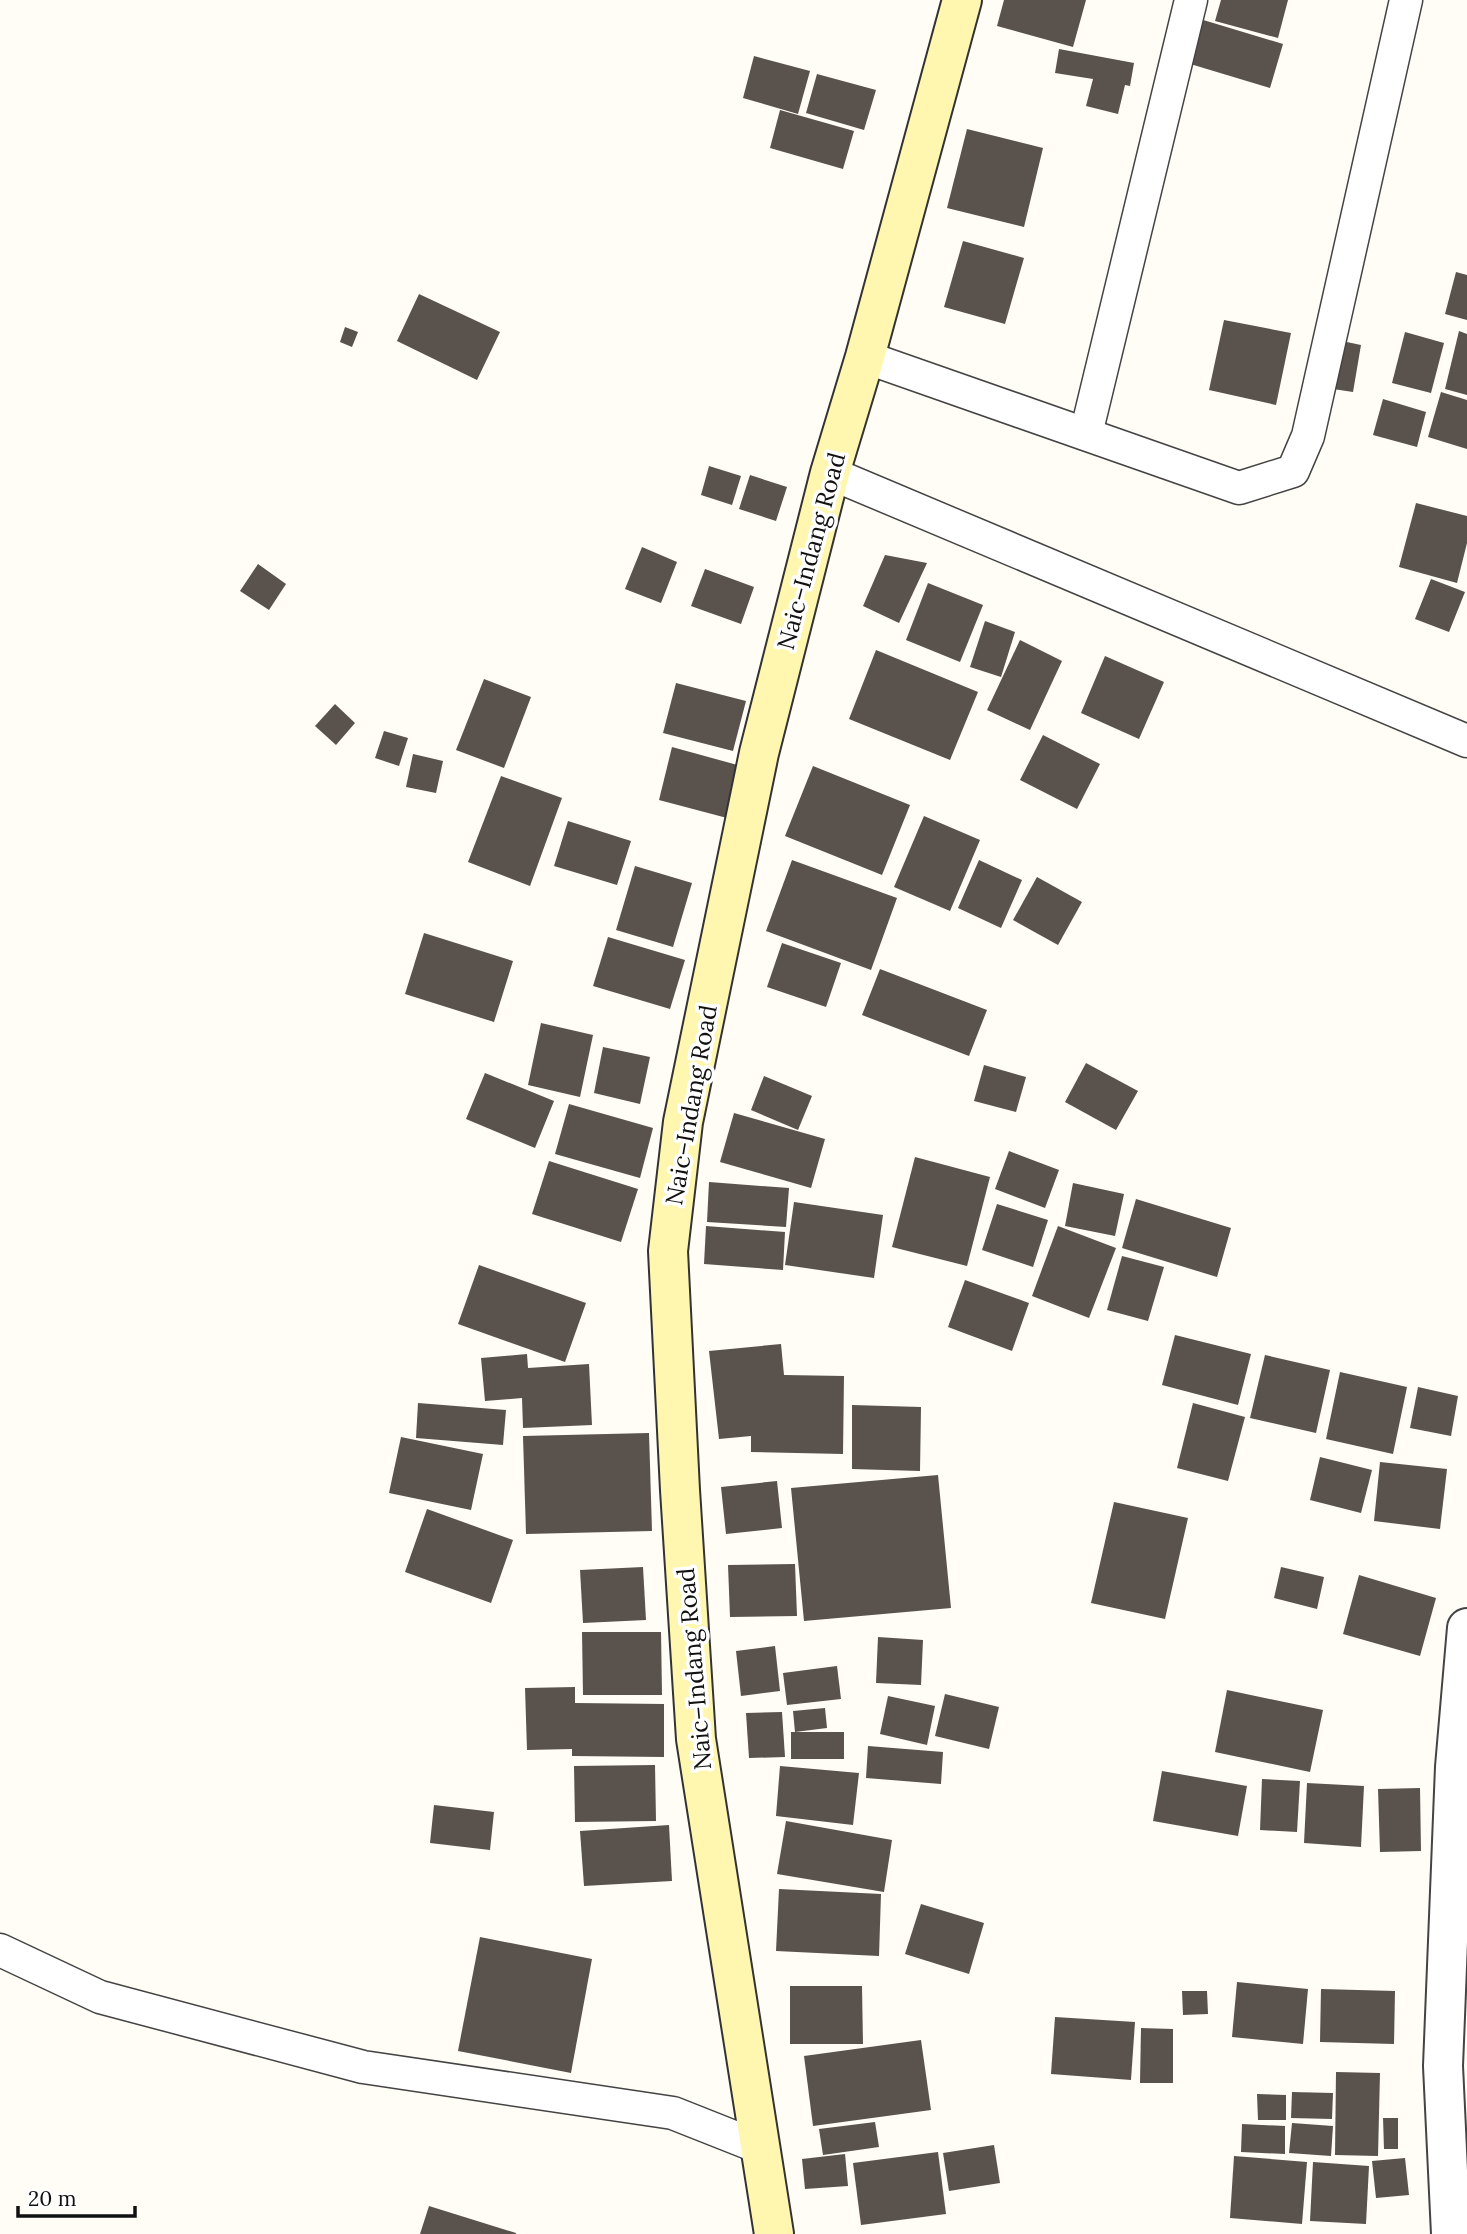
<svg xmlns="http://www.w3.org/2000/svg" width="1467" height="2234" font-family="Lora,serif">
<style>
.building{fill:#5a524d}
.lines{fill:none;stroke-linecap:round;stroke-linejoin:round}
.minor-casing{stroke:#444;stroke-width:35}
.tertiary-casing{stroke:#444;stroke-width:42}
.secondary-casing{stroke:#333;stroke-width:42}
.minor{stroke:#fff;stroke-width:32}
.tertiary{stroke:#fff;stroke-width:38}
.secondary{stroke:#fff6b0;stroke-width:38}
.labels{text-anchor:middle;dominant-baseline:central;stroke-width:7;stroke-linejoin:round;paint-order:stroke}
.street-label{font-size:24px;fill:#111;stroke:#fff}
</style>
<rect width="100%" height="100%" fill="#fffdf5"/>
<!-- building -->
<g class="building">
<path d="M1004 0H1086L1073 47 997 26Z"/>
<path d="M1221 0H1288L1278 38 1215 21Z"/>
<path d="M1200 19 1283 44 1270 88 1187 63Z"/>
<path d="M1059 49 1134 63 1130 86 1125 85 1118 114 1086 106 1093 79 1055 73Z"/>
<path d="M754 56 810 71 798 114 743 98Z"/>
<path d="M817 74 876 90 864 130 806 113Z"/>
<path d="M780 110 854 131 843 169 770 148Z"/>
<path d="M967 129 1043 148 1024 227 947 208Z"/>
<path d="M963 241 1024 258 1005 324 944 307Z"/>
<path d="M1456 272 1467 275V320L1445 314Z"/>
<path d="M419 294 500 332 477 380 397 341Z"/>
<path d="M1224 320 1291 333 1276 405 1209 390Z"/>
<path d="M345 327 358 332 352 347 340 342Z"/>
<path d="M1459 331 1467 334V395L1445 389Z"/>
<path d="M1405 332 1444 343 1431 393 1392 383Z"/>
<path d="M1342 341 1361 345 1353 392 1333 389Z"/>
<path d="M1441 392 1467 400V449L1428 437Z"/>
<path d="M1383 399 1426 412 1417 447 1373 435Z"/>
<path d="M709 466 741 476 732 505 701 495Z"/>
<path d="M750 475 787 487 776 521 739 509Z"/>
<path d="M1416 503 1467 516V543L1457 583 1399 567Z"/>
<path d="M642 547 677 562 661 603 625 589Z"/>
<path d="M885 555 927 563 899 623 863 606Z"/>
<path d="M258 564 286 584 269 610 240 591Z"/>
<path d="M705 569 754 587 741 624 691 606Z"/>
<path d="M1431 579 1465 592 1449 632 1415 619Z"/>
<path d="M928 583 983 605 960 662 906 640Z"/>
<path d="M985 621 1015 632 1001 677 970 667Z"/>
<path d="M1020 640 1062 661 1030 730 987 710Z"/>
<path d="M876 650 978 692 950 760 849 719Z"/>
<path d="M1105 656 1164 682 1139 739 1081 713Z"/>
<path d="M484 679 531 697 504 768 456 750Z"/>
<path d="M676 683 746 701 733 751 663 733Z"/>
<path d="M335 704 355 723 336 745 315 726Z"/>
<path d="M384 731 408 738 399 766 375 758Z"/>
<path d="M1043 735 1100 764 1077 809 1020 780Z"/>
<path d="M672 747 741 766 727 818 659 800Z"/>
<path d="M413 754 443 761 436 793 406 787Z"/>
<path d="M813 766 910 805 882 875 785 836Z"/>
<path d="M501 776 562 798 530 886 468 862Z"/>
<path d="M924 816 980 840 950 911 894 887Z"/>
<path d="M568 821 631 841 617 885 554 866Z"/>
<path d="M792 860 897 898 871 970 766 931Z"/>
<path d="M979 860 1022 880 1001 928 958 908Z"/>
<path d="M635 866 692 883 673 947 616 930Z"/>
<path d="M1037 877 1082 902 1058 945 1013 920Z"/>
<path d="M424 933 513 961 494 1022 405 994Z"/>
<path d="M608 937 685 960 670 1009 593 986Z"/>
<path d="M782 943 841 963 826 1007 767 987Z"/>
<path d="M880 969 987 1010 969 1056 862 1015Z"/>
<path d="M541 1023 593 1035 580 1097 528 1085Z"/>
<path d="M603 1047 650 1057 640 1104 594 1093Z"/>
<path d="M1086 1063 1138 1091 1116 1130 1065 1102Z"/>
<path d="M984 1065 1026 1077 1016 1112 974 1101Z"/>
<path d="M485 1073 554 1101 535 1148 466 1119Z"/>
<path d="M764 1076 812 1096 798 1130 751 1110Z"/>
<path d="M569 1104 653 1128 640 1178 555 1154Z"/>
<path d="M734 1113 825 1139 811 1188 720 1162Z"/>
<path d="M1009 1151 1059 1170 1045 1208 995 1189Z"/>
<path d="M915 1157 990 1177 967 1266 892 1247Z"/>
<path d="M549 1161 638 1189 621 1242 532 1214Z"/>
<path d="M709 1182 789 1188 786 1227 707 1222Z"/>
<path d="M1073 1183 1124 1194 1115 1236 1065 1226Z"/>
<path d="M1136 1199 1231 1228 1217 1277 1122 1248Z"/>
<path d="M794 1202 883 1215 874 1278 785 1265Z"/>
<path d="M997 1204 1048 1220 1033 1267 982 1250Z"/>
<path d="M706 1226 785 1232 783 1270 704 1264Z"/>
<path d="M1058 1226 1116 1248 1089 1318 1032 1296Z"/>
<path d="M1122 1256 1164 1267 1148 1321 1107 1310Z"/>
<path d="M479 1265 586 1303 565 1362 458 1324Z"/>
<path d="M965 1280 1029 1303 1012 1351 948 1327Z"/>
<path d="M1175 1335 1251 1354 1238 1405 1162 1385Z"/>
<path d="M781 1344 784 1375 844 1376 843 1454 751 1452V1436L719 1439 709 1351Z"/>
<path d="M527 1354 528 1368 589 1364 592 1425 523 1428 522 1398 485 1401 481 1358Z"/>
<path d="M1265 1355 1330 1370 1316 1433 1250 1418Z"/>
<path d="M1340 1372 1407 1387 1393 1454 1326 1439Z"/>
<path d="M1418 1387 1458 1396 1451 1436 1410 1428Z"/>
<path d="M418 1403 506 1410 503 1445 416 1438Z"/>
<path d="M1193 1403 1245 1417 1228 1481 1177 1468Z"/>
<path d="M852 1405 921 1407 920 1471 852 1469Z"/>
<path d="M649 1433 652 1531 526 1534 523 1436Z"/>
<path d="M401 1437 483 1454 471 1510 389 1493Z"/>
<path d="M1320 1457 1372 1470 1361 1513 1310 1500Z"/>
<path d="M1380 1462 1447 1469 1440 1529 1374 1521Z"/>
<path d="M938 1475 951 1608 804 1621 791 1488Z"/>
<path d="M777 1481 782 1528 726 1534 721 1487Z"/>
<path d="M1114 1502 1188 1518 1165 1619 1091 1603Z"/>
<path d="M427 1509 513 1540 491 1603 405 1572Z"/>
<path d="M795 1564 797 1616 730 1617 728 1565Z"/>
<path d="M643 1567 646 1620 583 1623 580 1570Z"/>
<path d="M1281 1567 1324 1577 1317 1609 1274 1598Z"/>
<path d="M1359 1575 1436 1598 1420 1656 1343 1634Z"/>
<path d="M582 1632H661L662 1695H583Z"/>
<path d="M878 1637 923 1640 921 1685 876 1683Z"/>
<path d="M775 1646 780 1691 741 1696 736 1651Z"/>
<path d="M837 1666 841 1699 787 1705 783 1673Z"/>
<path d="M575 1687V1703L664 1704V1757L572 1756V1749L527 1750 525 1688Z"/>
<path d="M1227 1690 1323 1710 1310 1772 1215 1752Z"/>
<path d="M945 1694 999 1707 989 1749 935 1736Z"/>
<path d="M888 1696 935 1706 927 1745 880 1734Z"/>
<path d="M825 1708 827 1728 795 1732 793 1711Z"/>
<path d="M782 1712 785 1757 749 1758 746 1713Z"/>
<rect x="791" y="1732" width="53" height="27"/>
<path d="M868 1746 943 1752 941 1784 866 1778Z"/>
<path d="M655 1765 656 1821 575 1822 574 1766Z"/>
<path d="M780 1766 859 1773 853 1825 776 1816Z"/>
<path d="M1162 1771 1247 1786 1238 1836 1153 1821Z"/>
<path d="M1262 1779 1300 1781 1297 1832 1260 1830Z"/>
<path d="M1307 1783 1364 1786 1361 1847 1304 1843Z"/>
<path d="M1420 1788 1421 1851 1380 1852 1378 1789Z"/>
<path d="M434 1805 494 1812 490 1850 430 1843Z"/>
<path d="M786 1821 892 1840 884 1892 777 1874Z"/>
<path d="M669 1825 672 1881 584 1886 580 1831Z"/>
<path d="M779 1889 881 1894 879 1956 776 1951Z"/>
<path d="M921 1904 984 1923 969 1974 905 1954Z"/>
<path d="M480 1937 592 1959 571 2073 458 2051Z"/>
<path d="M1237 1982 1308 1989 1303 2044 1232 2037Z"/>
<path d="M790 1986H862L863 2044H790Z"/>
<path d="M1321 1989 1395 1991 1394 2044 1320 2042Z"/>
<path d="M1182 1991H1207L1208 2014 1183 2015Z"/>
<path d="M1055 2017 1135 2022 1131 2080 1051 2074Z"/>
<path d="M1141 2028 1173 2029V2083H1140Z"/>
<path d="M921 2040 931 2110 813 2126 804 2056Z"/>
<path d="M1336 2072 1380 2073 1378 2156 1335 2155Z"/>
<path d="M1292 2092 1333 2093 1332 2119 1291 2118Z"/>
<path d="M1257 2094 1286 2095V2120H1258Z"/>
<path d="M1383 2118H1398V2149H1384Z"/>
<path d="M875 2122 879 2147 823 2155 819 2129Z"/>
<path d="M1292 2123 1333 2126 1331 2156 1289 2153Z"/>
<path d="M1242 2124 1285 2126V2154L1241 2152Z"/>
<path d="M994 2145 1000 2183 949 2191 943 2153Z"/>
<path d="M938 2152 946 2214 861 2225 853 2163Z"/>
<path d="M845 2154 848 2186 805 2189 802 2159Z"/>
<path d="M1234 2156 1307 2162 1302 2224 1230 2218Z"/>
<path d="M1405 2158 1409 2195 1376 2198 1372 2161Z"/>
<path d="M1313 2162 1369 2166 1366 2224 1310 2221Z"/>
<path d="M429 2206 516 2233V2234H420Z"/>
</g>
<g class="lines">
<!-- minor casing -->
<g class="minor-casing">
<g id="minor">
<path d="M865 357 1239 488 1293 471 1308 436 1406 0"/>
<path d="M1086 434 1191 0"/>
<path d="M830 473 1467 741"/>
<path d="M0 1950 100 1997 363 2067 673 2113 759 2147"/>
</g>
</g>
<!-- tertiary casing -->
<g class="tertiary-casing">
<path id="tertiary" d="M1451 2234 1443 2066 1455 1767 1467 1628"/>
</g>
<!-- secondary casing -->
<g class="secondary-casing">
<path id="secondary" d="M774 2234 696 1739 680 1490 668 1251 683 1122 759 753 830 473 865 357 962 0"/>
</g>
<!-- minor -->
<use href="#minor" class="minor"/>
<!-- tertiary -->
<use href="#tertiary" class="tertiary"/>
<!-- secondary -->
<use href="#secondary" class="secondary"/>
</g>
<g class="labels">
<!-- street labels -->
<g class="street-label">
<text transform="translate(811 551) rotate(-75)">Naic–Indang Road</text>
<text transform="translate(691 1105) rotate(-80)">Naic–Indang Road</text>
<text transform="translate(694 1669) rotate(-95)">Naic–Indang Road</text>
</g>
</g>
<!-- scale -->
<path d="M18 2206v10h117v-10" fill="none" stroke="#111111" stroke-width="3.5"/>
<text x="28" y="2206" font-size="21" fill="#111111" stroke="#ffffff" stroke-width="5" paint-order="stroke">20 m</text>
</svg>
